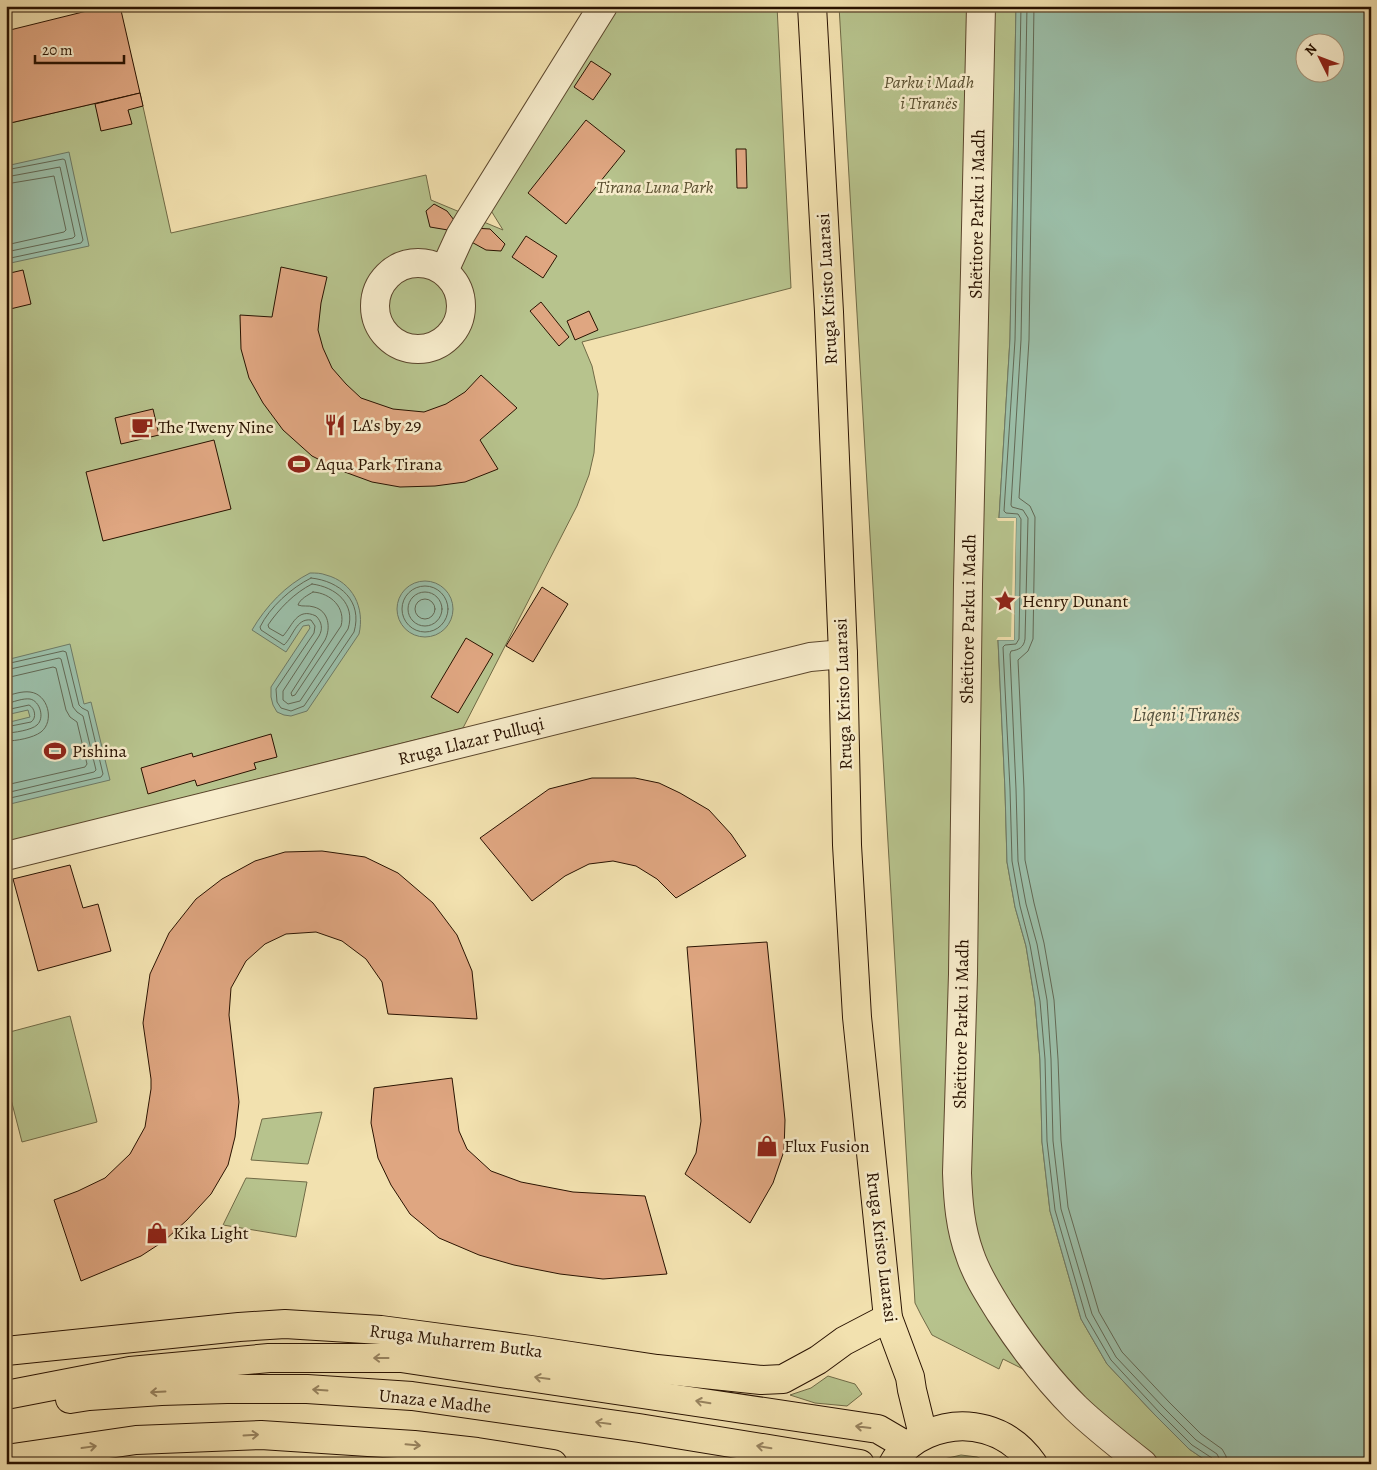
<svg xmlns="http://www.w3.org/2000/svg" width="1377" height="1470" font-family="Alegreya,serif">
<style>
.green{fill:#b7c38d;stroke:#706a46}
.water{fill:#9bbea8;stroke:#6d7965;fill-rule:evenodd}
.pier{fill:#f2e1af}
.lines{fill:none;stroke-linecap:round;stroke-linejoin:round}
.shore{stroke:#626854;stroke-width:1}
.building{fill:#dfa681;stroke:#291200}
.minor-casing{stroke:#5b462c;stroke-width:30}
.major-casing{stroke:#291200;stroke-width:30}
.highway-casing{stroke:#291200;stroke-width:30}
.minor{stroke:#f7eccb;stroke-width:28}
.major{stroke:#f2e1af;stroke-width:28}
.highway{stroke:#f2e1af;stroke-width:28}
.oneway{stroke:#988460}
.labels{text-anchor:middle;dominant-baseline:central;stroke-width:5;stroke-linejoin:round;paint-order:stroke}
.park-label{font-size:18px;font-style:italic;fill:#5b5031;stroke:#f7eccb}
.street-label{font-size:18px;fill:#291200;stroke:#f7eccb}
.poi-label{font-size:18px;fill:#291200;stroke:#f7eccb;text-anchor:start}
.water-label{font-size:19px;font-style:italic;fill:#514e3b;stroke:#f7eccb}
</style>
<rect width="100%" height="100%" fill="#f2e1af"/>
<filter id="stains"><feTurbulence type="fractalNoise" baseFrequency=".004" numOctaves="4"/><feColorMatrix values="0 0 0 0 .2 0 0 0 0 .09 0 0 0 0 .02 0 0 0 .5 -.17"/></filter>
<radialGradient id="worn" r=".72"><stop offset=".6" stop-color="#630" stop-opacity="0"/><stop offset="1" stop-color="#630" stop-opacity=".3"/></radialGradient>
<!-- green -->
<g class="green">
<path d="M616 6H777L791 288 582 342 592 366 598 394 594 453 589 475 577 506 463 728 6 842V124L140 93 171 233 426 175 431 200 503 230 490 209Z"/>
<path d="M839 6H1016L1010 339 999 518H1016L1014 640H998L1005 790 1007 862 1015 907 1026 946 1035 1002 1040 1060 1042 1142 1050 1211 1081 1319 1107 1364 1155 1415 1189 1449 1211 1464H1154L1069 1392 1003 1359 999 1369 932 1335 921 1315 915 1303Z"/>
<path d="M70 1016 97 1122 22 1142 6 1080V1033Z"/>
<path d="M322 1112 308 1164 251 1160 262 1119Z"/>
<path d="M246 1178 307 1182 296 1237 223 1225Z"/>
<path d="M828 1376 855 1384 862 1394 847 1406 815 1403 790 1395 811 1388Z"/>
<path d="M961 1455 977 1457 993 1464H936L944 1459Z"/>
</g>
<!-- water -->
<g class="water">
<path d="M1016 6H1371V1464H1211L1189 1449 1155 1415 1107 1364 1081 1319 1050 1211 1042 1142 1040 1060 1035 1002 1026 946 1015 907 1007 862 1005 790 998 640H1014L1016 518H999L1010 339ZM1304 42H1334V72H1304Z"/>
<path d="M69 152 89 246 6 264V166Z"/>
<path d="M310 573C316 573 321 573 326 575 353 582 365 608 359 634L307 711 291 716 284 715 277 712 273 705 271 697V687L310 628 309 625 303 626 286 652 252 630C266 606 286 585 310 573Z"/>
<circle cx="425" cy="609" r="28"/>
<path d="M70 644 84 704 91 702 110 780 6 805V723L30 717 28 710 6 715V660Z"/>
</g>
<!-- pier -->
<path class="pier" d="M996 518H1016L1014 640H996L998 637H1011L1014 521H998Z"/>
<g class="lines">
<!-- shore -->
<g class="shore">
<path d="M1021 6 1015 340 1004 511 1006 513 1018 514 1021 519 1019 639 1016 644 1005 645 1003 647 1010 789 1012 861 1020 906 1030 945 1040 1001 1045 1059 1047 1141 1055 1210 1086 1317 1111 1360 1159 1412 1192 1445 1212 1458 1213 1464"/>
<path d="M1027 6 1021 340 1011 505 1012 507 1023 510 1028 518 1025 639C1024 647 1019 650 1011 651L1010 654 1016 789 1018 861 1026 904 1037 944 1047 1000 1051 1059 1053 1141 1061 1209 1092 1314 1116 1357 1163 1407 1196 1440 1217 1454 1219 1458 1220 1464"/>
<path d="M1034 6 1029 340 1019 498 1030 506 1035 517 1033 639 1028 651 1018 660 1024 789 1025 860 1034 903 1044 943 1054 1000 1058 1059 1061 1140 1068 1207 1099 1312 1122 1352 1169 1402 1201 1434 1222 1449 1226 1456 1227 1464"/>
<path d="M6 170 63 159 65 160 83 240 81 243 6 259"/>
<path d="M6 177 60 167 75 236 73 238 6 252"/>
<path d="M6 184 54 176 66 230 64 232 6 245"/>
<path d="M311 578C340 581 363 601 354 632L304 706 291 711 281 708 277 702 276 689 314 633 315 626 311 620C296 618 293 637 284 645L261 630 260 627C270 607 291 588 311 578Z"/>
<path d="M312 584C336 587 356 604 348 629L300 701 288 704 283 700V691L319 636C323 629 322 622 316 616 297 607 293 625 283 636L269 628 268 625C279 609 294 593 312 584Z"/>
<circle cx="425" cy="609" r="23"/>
<circle cx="425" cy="609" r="17"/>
<path d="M313 592C331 593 346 608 341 626L295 695 292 696 291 693 325 640C331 628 329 611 314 607 308 605 303 607 298 605 300 599 308 595 313 592Z"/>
<circle cx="425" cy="609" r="10"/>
<path d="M6 664 63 651 66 652 79 705 82 708 88 711 103 774 101 777 6 799"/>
<path d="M6 670 59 658 61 659 73 707 77 712 83 716 96 770 94 772 6 793"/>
<path d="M6 678 53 667 56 668 66 710 70 717 77 722 87 764 85 767 6 785"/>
<path d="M6 696C14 694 22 691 30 692 48 694 55 721 41 732 33 738 16 741 6 741"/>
<path d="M6 704C13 702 23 698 30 699 40 701 45 718 37 725 32 730 13 733 6 733"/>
<path d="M6 710 29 705C35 708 37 718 31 722L6 727"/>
</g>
</g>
<!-- building -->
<g class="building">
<path d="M107 6H120L140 93 6 124V31Z"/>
<path d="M591 61 611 74 593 100 574 87Z"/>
<path d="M140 93 143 106 128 110 132 124 101 131 95 104Z"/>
<path d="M586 120 625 151 566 224 528 193Z"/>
<path d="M736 149H746L747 188H737Z"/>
<path d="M434 204 447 211 454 220 448 230 430 227 426 211Z"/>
<path d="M474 228 490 229 505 244 501 251 486 250 466 239Z"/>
<path d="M526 236 557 256 543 278 512 257Z"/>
<path d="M281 267 327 277 321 303 318 330 323 348 332 368 346 384 361 398 393 409 424 412 446 404 465 392 481 375 517 408 480 440 498 469 465 482 435 486 400 487 372 482 342 471 312 456 283 430 263 403 249 378 241 349 240 315 272 317Z"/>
<path d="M23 270 31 304 6 310V274Z"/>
<path d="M541 302 569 337 559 346 530 311Z"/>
<path d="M589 311 598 330 575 340 567 321Z"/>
<path d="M153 409 159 435 121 444 115 418Z"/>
<path d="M214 440 231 509 103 541 86 472Z"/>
<path d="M542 587 568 604 533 662 506 646Z"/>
<path d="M466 638 493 654 458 713 431 697Z"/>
<path d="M271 734 277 757 254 763 256 769 197 786 195 780 148 794 141 768 192 753 193 757Z"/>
<path d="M592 778H635L659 783 680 793 709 810 731 834 746 856 676 898 657 879 636 866 613 861 589 864 565 876 532 901 480 838 549 789Z"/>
<path d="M322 851 365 857 398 873 433 903 457 935 472 971 477 1019 388 1014 382 982 366 959 342 941 316 932 286 934 265 944 246 961 231 988 229 1015 239 1102 235 1137 228 1165 211 1194 187 1220 164 1241 141 1256 81 1281 54 1200 78 1191 105 1178 130 1154 145 1127 151 1089V1079L143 1023 150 974 169 933 196 899 222 879 255 861 285 852Z"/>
<path d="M70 865 83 908 98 904 111 951 38 971 13 879Z"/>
<path d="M767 942 785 1120 784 1151 773 1183 750 1223 685 1174 696 1153 701 1121 687 947Z"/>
<path d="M452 1078 459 1131 467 1149 491 1171 521 1182 573 1192 645 1196 667 1274 603 1279 560 1274 514 1265 479 1255 439 1238 410 1214 391 1185 378 1158 371 1123 374 1088Z"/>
</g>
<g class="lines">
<!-- minor casing -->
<g class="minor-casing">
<g id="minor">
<path d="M981 6 968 584 963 974 957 1173C958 1201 960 1228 970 1255 977 1276 989 1294 1000 1312 1022 1346 1047 1379 1076 1408 1097 1428 1120 1446 1143 1464"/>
<circle cx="418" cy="306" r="43"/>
<path d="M444 271 460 236 469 221 603 6"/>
<path d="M6 856 810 657 843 654"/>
</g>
</g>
<!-- major casing -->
<g class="major-casing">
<g id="major">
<path d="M812 6 829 312 843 654 847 845 857 1017 888 1318 910 1377 912 1390 923 1435"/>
<path d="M6 1351 239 1327 285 1324 381 1330 531 1350 657 1369 761 1380 783 1379 818 1360 844 1341 888 1318"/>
<path d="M893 1464C900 1451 913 1440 927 1434 966 1417 1009 1429 1033 1464"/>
</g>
</g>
<!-- highway casing -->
<g class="highway-casing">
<g id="highway">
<path d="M6 1395 130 1371 269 1358H401L878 1429 907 1446"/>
<path d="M70 1399 89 1396 161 1391 227 1389H307L412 1396 639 1428 860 1464"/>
<path d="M6 1459 136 1440 261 1435 414 1445 477 1452 553 1464"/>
</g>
</g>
<!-- minor -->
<use href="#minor" class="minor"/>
<!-- major -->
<use href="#major" class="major"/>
<!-- highway -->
<use href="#highway" class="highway"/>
</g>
<!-- one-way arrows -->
<defs><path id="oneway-shaft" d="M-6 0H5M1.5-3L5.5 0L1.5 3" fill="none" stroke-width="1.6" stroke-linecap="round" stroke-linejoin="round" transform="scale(1.25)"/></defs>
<g class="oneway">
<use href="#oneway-shaft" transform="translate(381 1358) rotate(180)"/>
<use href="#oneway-shaft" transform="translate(542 1378) rotate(-172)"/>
<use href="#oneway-shaft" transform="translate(320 1390) rotate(-176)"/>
<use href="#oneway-shaft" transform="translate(158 1392) rotate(177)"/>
<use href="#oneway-shaft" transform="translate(703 1402) rotate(-171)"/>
<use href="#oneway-shaft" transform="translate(603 1423) rotate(-172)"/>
<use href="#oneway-shaft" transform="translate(863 1427) rotate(-173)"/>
<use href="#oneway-shaft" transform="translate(251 1435) rotate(-3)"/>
<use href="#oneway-shaft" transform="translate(413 1445) rotate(5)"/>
<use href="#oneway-shaft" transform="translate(89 1447) rotate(-8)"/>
<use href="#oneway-shaft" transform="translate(764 1447) rotate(-171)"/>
</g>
<!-- icons -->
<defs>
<g id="restaurant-bare" transform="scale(1.725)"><path d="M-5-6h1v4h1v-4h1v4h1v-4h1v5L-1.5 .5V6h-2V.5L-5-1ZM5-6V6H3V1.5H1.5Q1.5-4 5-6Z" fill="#8f2418" stroke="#f7eccb" stroke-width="2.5" paint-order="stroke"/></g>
<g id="cafe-bare" transform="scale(1.725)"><path d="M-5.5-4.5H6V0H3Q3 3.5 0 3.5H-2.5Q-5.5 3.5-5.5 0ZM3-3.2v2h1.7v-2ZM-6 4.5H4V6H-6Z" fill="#8f2418" stroke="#f7eccb" stroke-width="2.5" paint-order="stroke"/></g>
<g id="stadium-bare" transform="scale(1.725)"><path d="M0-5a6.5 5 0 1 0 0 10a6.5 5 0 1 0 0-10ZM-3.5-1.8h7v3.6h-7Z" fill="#8f2418" stroke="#f7eccb" stroke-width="2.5" paint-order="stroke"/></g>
<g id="sight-bare" transform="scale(1.725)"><path d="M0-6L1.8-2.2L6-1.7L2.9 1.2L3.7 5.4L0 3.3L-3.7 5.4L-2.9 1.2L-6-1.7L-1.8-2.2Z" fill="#8f2418" stroke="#f7eccb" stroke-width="2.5" paint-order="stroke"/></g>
<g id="shop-bare" transform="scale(1.725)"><path d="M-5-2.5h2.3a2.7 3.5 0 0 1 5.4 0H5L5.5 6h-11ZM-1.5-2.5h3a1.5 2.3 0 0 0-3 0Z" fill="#8f2418" stroke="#f7eccb" stroke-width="2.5" paint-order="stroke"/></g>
</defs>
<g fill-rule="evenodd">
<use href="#restaurant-bare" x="335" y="425"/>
<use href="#cafe-bare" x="142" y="427"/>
<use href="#stadium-bare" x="299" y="464"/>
<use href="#sight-bare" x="1005" y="601"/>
<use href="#stadium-bare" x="55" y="751"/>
<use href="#shop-bare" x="767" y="1146"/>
<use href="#shop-bare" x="157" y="1233"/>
</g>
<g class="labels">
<!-- park labels -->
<g class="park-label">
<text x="929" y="82">Parku i Madh<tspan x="929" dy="21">i Tiranës</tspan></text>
<text x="655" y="187">Tirana Luna Park</text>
</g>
<!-- street labels -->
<g class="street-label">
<text transform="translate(977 214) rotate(-89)">Shëtitore Parku i Madh</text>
<text transform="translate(827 289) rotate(-93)">Rruga Kristo Luarasi</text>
<text transform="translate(968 619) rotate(-89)">Shëtitore Parku i Madh</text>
<text transform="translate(843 694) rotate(-92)">Rruga Kristo Luarasi</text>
<text transform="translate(471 741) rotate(-14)">Rruga Llazar Pulluqi</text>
<text transform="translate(961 1024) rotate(-89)">Shëtitore Parku i Madh</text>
<text transform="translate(882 1247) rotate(83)">Rruga Kristo Luarasi</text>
<text transform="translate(456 1341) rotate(7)">Rruga Muharrem Butka</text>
<text transform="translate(435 1401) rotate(6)">Unaza e Madhe</text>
</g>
<!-- poi labels -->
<g class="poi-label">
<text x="352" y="425">LA's by 29</text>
<text x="158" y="427">The Tweny Nine</text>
<text x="316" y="464">Aqua Park Tirana</text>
<text x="1022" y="601">Henry Dunant</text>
<text x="72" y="751">Pishina</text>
<text x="784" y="1146">Flux Fusion</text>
<text x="173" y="1233">Kika Light</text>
</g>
<!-- water labels -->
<g class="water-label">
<text x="1186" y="715">Liqeni i Tiranës</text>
</g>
</g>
<!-- margin -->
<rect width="1377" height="1470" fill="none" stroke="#f2e1af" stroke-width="25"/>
<rect x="8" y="8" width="1362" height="1455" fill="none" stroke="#291200" stroke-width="2.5"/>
<rect x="12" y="12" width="1352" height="1445" fill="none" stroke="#291200"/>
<!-- north arrow -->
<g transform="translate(1320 58) rotate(312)"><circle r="24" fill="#f7eccb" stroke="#a5957a"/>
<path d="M0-4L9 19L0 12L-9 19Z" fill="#8f2418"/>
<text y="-8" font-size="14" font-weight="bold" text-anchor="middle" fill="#291200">N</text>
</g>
<!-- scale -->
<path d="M35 55v8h89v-8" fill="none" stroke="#291200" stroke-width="2.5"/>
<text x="42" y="55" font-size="15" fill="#291200" stroke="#f7eccb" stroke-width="4" paint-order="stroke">20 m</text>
<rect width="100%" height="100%" filter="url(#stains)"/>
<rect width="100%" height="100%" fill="url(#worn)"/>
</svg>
